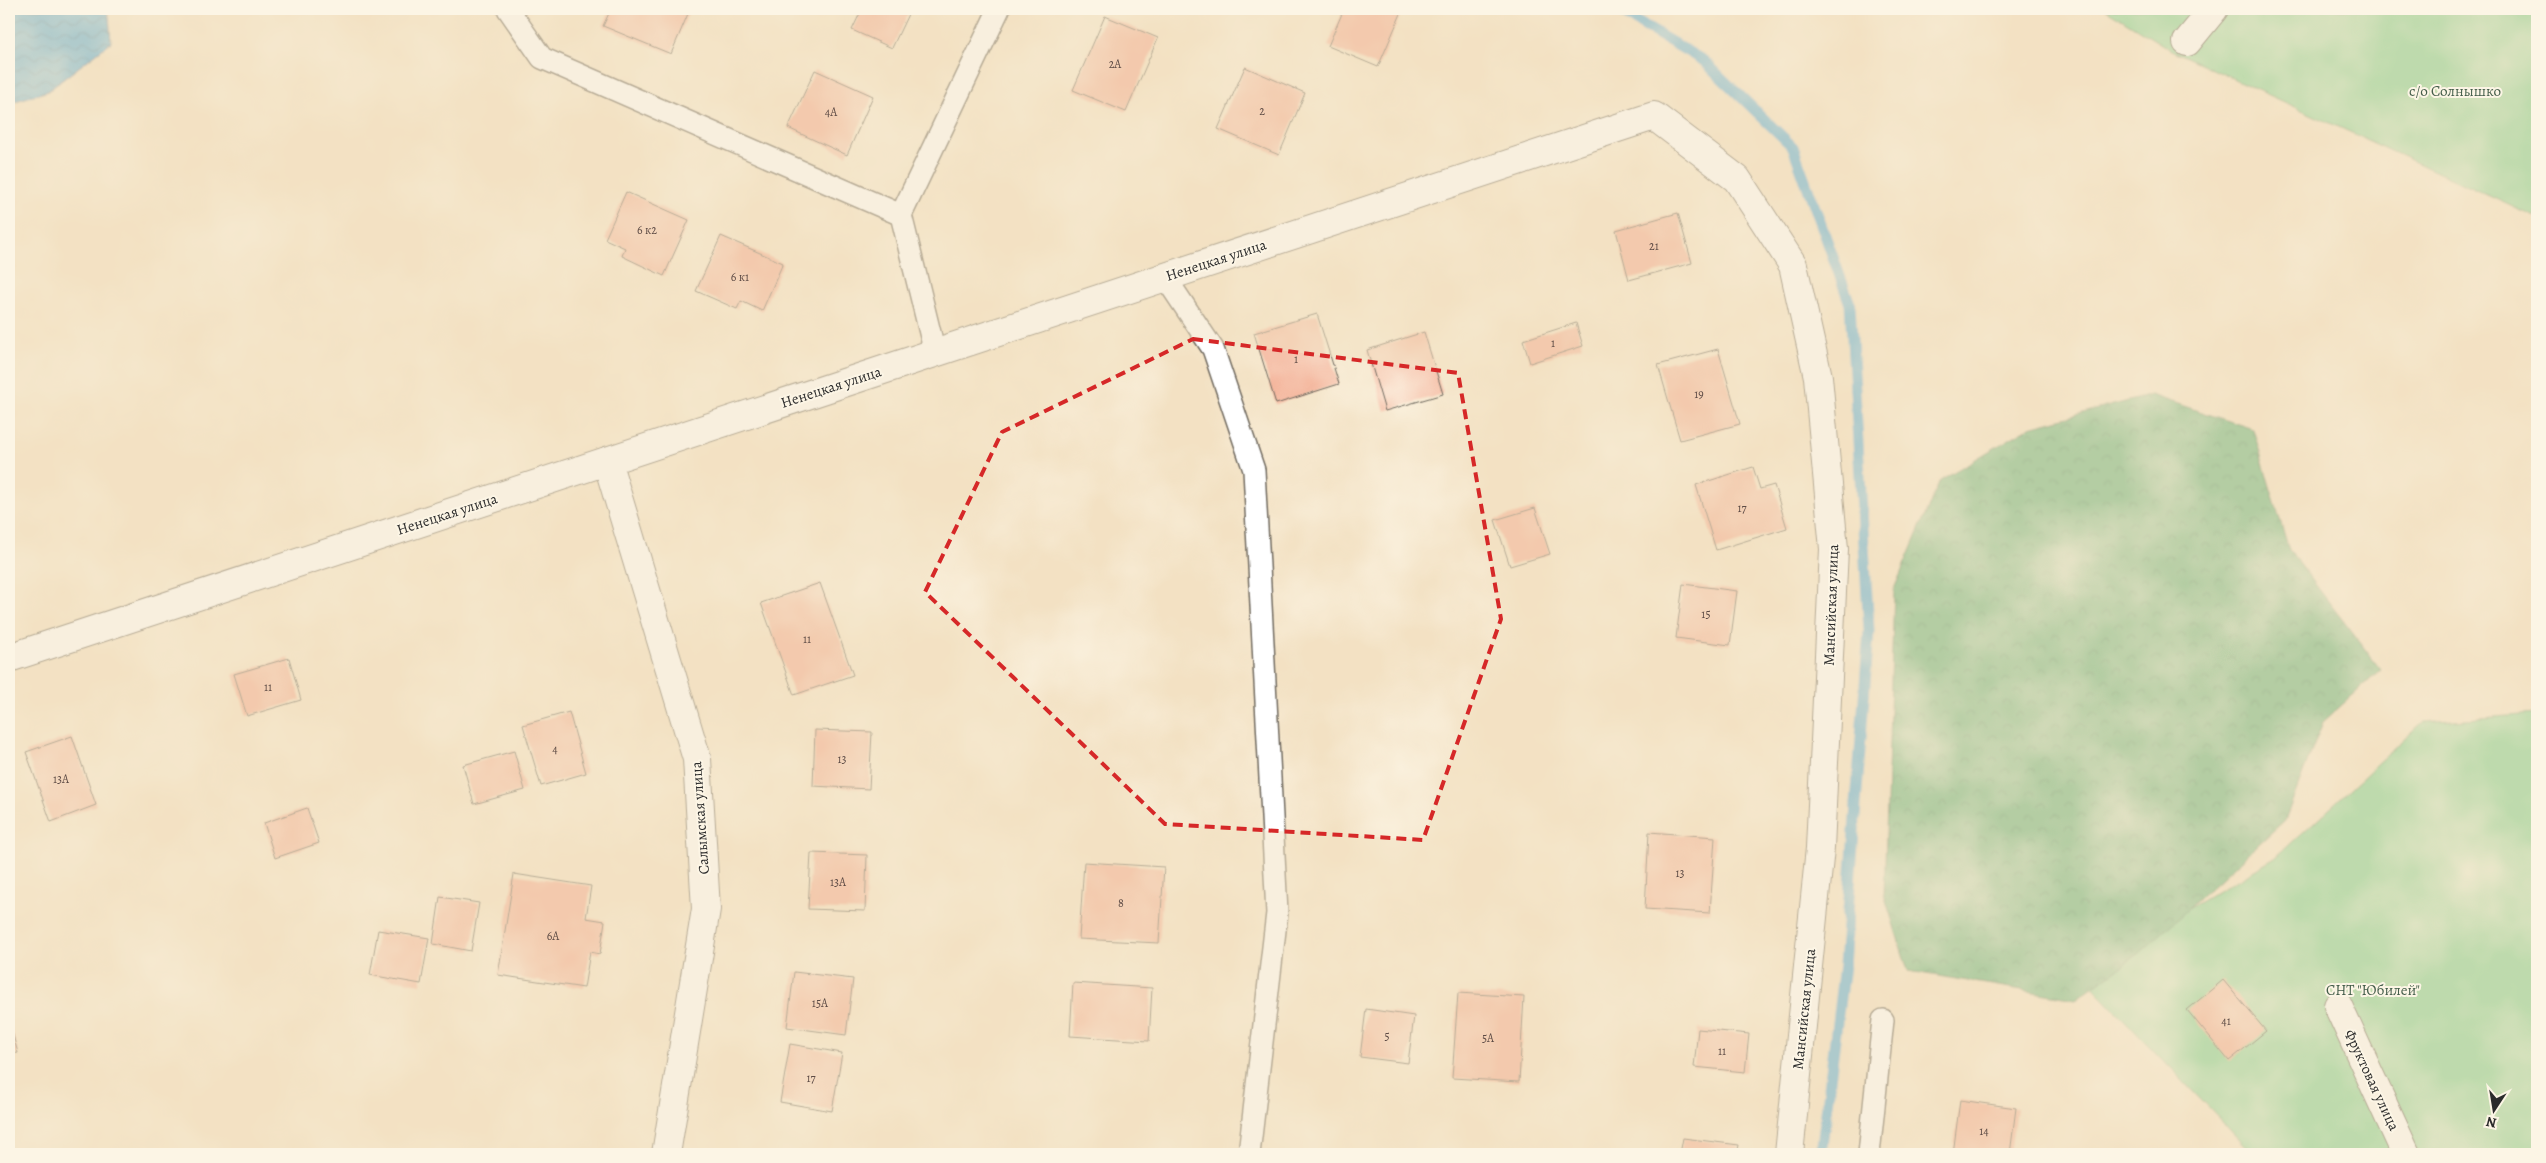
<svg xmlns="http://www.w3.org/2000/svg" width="2546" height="1163" font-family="Alegreya,serif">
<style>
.green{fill:#7fd192;stroke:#557e5e}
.forest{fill:url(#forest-crowns);stroke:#496f54}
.water{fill:url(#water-waves);stroke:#446c81}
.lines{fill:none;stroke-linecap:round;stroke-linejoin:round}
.stream{stroke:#5cadd7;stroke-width:11}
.building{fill:#f3ac92}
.lane-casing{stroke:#716b60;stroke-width:24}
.street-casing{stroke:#716b60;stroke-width:30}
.lane{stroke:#fff;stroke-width:21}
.street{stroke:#fff;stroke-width:28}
.marked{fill:none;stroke:#d62828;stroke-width:4;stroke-dasharray:10 6;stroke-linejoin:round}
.labels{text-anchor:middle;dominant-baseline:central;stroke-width:4;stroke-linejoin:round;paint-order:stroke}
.number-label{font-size:12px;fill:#5d4b45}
.park-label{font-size:15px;fill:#445d4a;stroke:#fcf5e5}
.street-label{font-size:15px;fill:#2b2b2b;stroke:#fcf5e5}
</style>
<defs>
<pattern id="forest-crowns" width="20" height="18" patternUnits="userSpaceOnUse" patternTransform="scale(1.25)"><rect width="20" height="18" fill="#67b37c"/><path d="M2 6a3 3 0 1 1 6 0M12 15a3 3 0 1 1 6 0" fill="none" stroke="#559266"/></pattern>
<pattern id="water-waves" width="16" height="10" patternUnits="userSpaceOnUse" patternTransform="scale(1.25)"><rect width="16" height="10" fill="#5cadd7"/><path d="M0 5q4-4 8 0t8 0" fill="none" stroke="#4c8daf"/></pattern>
</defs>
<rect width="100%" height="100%" fill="#fcf5e5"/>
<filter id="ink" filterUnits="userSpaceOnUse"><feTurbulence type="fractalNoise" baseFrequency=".02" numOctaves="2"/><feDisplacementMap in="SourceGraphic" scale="10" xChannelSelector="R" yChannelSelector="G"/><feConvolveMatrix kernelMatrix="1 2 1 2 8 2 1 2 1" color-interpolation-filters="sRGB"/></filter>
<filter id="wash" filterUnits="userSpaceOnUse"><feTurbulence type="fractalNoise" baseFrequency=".0096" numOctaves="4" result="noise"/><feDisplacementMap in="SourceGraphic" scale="20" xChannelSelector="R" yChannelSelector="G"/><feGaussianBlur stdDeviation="1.12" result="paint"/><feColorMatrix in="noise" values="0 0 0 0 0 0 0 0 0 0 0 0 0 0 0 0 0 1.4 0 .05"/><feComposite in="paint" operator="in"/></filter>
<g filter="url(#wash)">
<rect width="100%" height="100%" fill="#f3e1c3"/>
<!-- green -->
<g class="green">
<path d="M2105 9H2537V218L2171 50Z"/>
<path d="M2537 714V1154H2253L2079 973 2275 858 2423 722Z"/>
</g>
<!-- forest -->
<path class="forest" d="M2151 395 2253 429 2289 550 2381 670 2323 722 2285 820 2140 953 2076 999 1908 971 1884 894 1894 589 1940 480 2030 427Z"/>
<!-- water -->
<path class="water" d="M9 9H105L109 16 111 42 48 91 9 103Z"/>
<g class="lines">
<!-- stream -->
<path class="stream" d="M1615 9 1704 61 1793 147 1850 304 1869 631 1844 965 1821 1154"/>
</g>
<g id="blocks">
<!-- building -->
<g class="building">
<path d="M611 9H690L671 54 603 26Z"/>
<path d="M862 9 910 10 892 48 852 30Z"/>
<path d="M1344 9H1403L1378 67 1328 46Z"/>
<path d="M1105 16 1158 38 1126 112 1073 90Z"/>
<path d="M1245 67 1305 93 1279 155 1218 129Z"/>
<path d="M815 70 873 96 847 155 788 128Z"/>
<path d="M626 192 689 220 664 276 622 256 625 248 605 239Z"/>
<path d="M1678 213 1692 263 1629 280 1616 230Z"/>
<path d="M721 236 783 263 762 311 741 301 737 309 696 291Z"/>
<path d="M1317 314 1339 384 1276 404 1254 333Z"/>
<path d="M1576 323 1583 346 1530 363 1523 340Z"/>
<path d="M1424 332 1443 394 1385 411 1367 350Z"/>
<path d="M1718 349 1740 424 1680 440 1658 365Z"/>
<path d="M1753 467 1760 489 1774 485 1787 528 1716 550 1696 485Z"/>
<path d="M1535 508 1550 554 1510 566 1495 520Z"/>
<path d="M820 583 853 675 794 695 761 603Z"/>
<path d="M1683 584 1737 591 1730 645 1676 638Z"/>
<path d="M289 658 301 700 247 716 234 674Z"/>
<path d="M569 712 586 773 541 786 523 725Z"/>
<path d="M815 730 872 732 869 789 813 786Z"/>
<path d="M72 736 96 805 51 822 26 752Z"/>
<path d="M514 751 525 790 474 804 463 765Z"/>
<path d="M307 808 319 843 275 858 264 823Z"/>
<path d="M1649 832 1715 837 1710 913 1645 909Z"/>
<path d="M811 853 867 855 865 911 808 909Z"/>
<path d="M1084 862 1164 867 1159 943 1079 939Z"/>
<path d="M514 874 591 886 586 918 605 921 600 954 590 952 584 988 498 975Z"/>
<path d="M440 897 479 903 471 951 433 944Z"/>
<path d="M378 930 429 938 421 984 370 975Z"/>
<path d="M794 972 853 979 846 1035 787 1027Z"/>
<path d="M2223 980 2266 1031 2229 1061 2187 1010Z"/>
<path d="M1073 983 1152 988 1149 1041 1070 1036Z"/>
<path d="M1458 993 1524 997 1519 1082 1452 1078Z"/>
<path d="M1366 1009 1414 1016 1408 1063 1360 1057Z"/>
<path d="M9 1021 18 1053 9 1055Z"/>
<path d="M1698 1029 1749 1034 1745 1072 1694 1067Z"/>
<path d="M790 1044 842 1053 832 1111 780 1102Z"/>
<path d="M1960 1100 2016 1108 2010 1154H1953Z"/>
<path d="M1683 1138 1739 1145 1737 1154H1680Z"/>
</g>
</g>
</g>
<g filter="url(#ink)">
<use href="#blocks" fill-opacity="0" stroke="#716b60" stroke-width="1"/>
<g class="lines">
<!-- lane casing -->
<g class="lane-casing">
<g id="lane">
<path d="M508 9 542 58 901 215"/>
<path d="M1165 277 1213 349 1254 470 1277 913 1249 1154"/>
<path d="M935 353 901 215 999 9"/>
<path d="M1869 1154 1883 1020"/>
</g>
</g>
<!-- street casing -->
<g class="street-casing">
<g id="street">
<path d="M2187 42 2214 9"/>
<path d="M607 461 697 759 706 909 666 1154"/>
<path d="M9 658 1654 116 1737 179 1793 265 1818 377 1834 549 1820 848 1789 1154"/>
<path d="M2338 1006 2406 1154"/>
</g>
</g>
<!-- lane -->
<use href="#lane" class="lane"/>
<!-- street -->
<use href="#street" class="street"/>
</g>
</g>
<!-- marked area -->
<path d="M0 0H2546V1163H0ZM1193 339 1458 373 1501 619 1423 840 1165 824 925 592 1002 432Z" fill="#f3e1c3" fill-opacity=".55" fill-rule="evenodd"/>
<path class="marked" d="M1193 339 1458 373 1501 619 1423 840 1165 824 925 592 1002 432Z"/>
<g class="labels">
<!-- number labels -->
<g class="number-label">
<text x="1115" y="64">2А</text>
<text x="1262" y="111">2</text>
<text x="831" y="112">4А</text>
<text x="647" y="230">6 к2</text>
<text x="1654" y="246">21</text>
<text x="740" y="277">6 к1</text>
<text x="1553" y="343">1</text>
<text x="1296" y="359">1</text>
<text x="1699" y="394">19</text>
<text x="1742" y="508">17</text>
<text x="1706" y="614">15</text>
<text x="807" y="639">11</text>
<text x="268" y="687">11</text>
<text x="555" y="749">4</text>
<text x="842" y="759">13</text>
<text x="61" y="779">13А</text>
<text x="1680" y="873">13</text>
<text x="838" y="882">13А</text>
<text x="1121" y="903">8</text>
<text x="553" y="936">6А</text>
<text x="820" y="1003">15А</text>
<text x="2226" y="1021">41</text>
<text x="1387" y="1036">5</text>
<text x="1488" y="1038">5А</text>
<text x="1722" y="1051">11</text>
<text x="811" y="1078">17</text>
<text x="1984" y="1131">14</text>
</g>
<!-- park labels -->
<g class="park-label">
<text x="2455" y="91">с/о Солнышко</text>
<text x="2373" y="990">СНТ "Юбилей"</text>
</g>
<!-- street labels -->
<g class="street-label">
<text transform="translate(1216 260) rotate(-18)">Ненецкая улица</text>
<text transform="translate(831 387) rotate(-18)">Ненецкая улица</text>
<text transform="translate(447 514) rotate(-18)">Ненецкая улица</text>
<text transform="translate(1831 605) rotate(-88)">Мансийская улица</text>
<text transform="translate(700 818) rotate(-94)">Салымская улица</text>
<text transform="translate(1804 1009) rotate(-84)">Мансийская улица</text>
<text transform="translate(2372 1080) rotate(65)">Фруктовая улица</text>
</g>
</g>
<!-- margin -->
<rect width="2546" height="1163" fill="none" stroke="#fcf5e5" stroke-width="30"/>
<!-- north arrow -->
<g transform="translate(2494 1110) rotate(192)" stroke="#fcf5e5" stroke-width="4" paint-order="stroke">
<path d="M0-4L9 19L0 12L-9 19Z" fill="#2b2b2b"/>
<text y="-8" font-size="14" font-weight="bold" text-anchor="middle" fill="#2b2b2b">N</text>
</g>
</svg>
